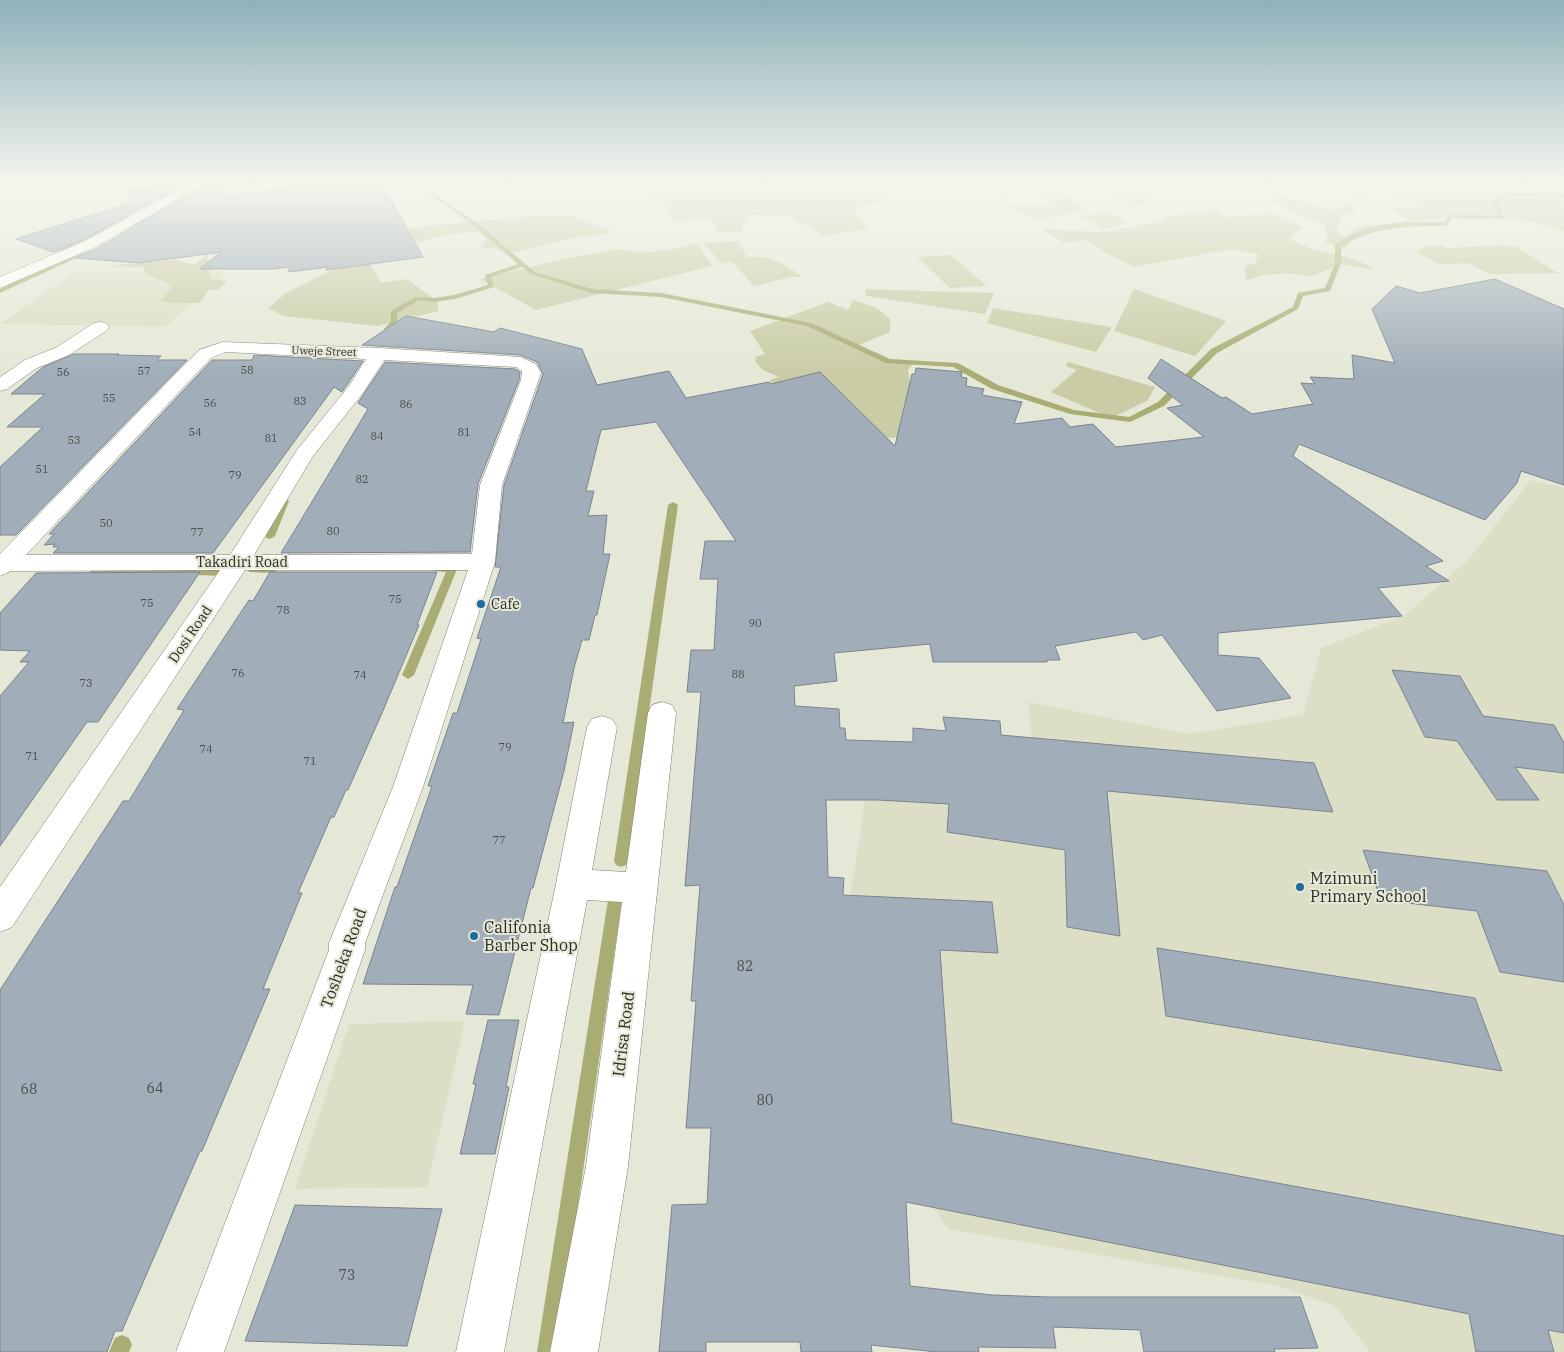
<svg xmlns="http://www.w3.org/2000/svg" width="1564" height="1352" font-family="'IBM Plex Serif',serif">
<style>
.built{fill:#dcdec6}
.green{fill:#c9cca5}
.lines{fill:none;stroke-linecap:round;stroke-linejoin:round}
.stream{fill:#a9ad74;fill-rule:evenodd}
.building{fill:#a1aeb9;stroke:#788590}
.street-casing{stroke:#7f8071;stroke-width:1}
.street{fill:#fff;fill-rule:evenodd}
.poi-dot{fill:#1e6b9e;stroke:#e6e8d7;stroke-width:2}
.labels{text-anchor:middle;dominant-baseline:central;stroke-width:4;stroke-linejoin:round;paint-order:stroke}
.far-street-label{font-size:11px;fill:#2d2d27;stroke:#e6e8d7}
.number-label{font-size:11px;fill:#4a4d4c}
.street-label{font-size:14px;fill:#2d2d27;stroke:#e6e8d7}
.poi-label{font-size:14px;fill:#2d2d27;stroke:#e6e8d7;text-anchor:start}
.near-number-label{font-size:14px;fill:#4a4d4c}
.near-poi-label{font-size:16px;fill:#2d2d27;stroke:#e6e8d7;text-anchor:start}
.near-street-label{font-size:16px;fill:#2d2d27;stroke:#e6e8d7}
</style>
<rect width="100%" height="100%" fill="#e6e8d7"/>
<!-- built -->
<g class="built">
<path d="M76 271 227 272 165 327 0 324Z"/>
<path d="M1531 480 1564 488V1352H1370L1335 1306 1274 1285 948 1229 907 1167 845 931 872 756 1035 766 1028 702 1189 734 1303 715 1321 648 1405 615 1468 560Z"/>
<path d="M465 1021 427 1187 295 1189 349 1024Z"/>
</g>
<!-- green -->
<g class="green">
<path d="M646 184H884L891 194 881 203 854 208 867 229 824 236 789 216 742 215 749 220 743 222V232L719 233 709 218 674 221 663 200 655 201Z"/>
<path d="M962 184H981L991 191 1034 187 1039 184H1086L1090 188H1060V191L1087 210 1039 220 1005 205 1056 206 1038 190 998 196 994 193 974 194Z"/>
<path d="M1107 184H1145L1139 185 1155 199 1133 208 1113 194 1097 188Z"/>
<path d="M1362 184H1564V232C1517 212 1462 216 1413 221L1417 224 1388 226 1356 234 1345 250 1324 241 1328 236 1325 225 1268 200 1284 196 1333 210 1343 207 1357 198 1342 185C1352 185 1361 191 1364 200L1352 206 1356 211 1344 215 1336 229 1341 235 1346 236 1355 227 1410 221 1390 208 1423 207Z"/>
<path d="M1219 210 1226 217 1273 213 1302 228 1289 238C1315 256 1350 251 1374 270L1342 264 1311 276 1285 273 1265 275 1247 280 1244 268 1248 264 1255 265 1258 254 1232 249 1134 267 1104 252 1088 240 1064 243 1042 229 1100 232 1161 222 1167 216Z"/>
<path d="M1107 213 1122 218 1126 224 1105 229 1080 216Z"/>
<path d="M541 215 573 216 612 232 592 237 581 236 516 252 481 247 487 238 477 232 443 235 421 242 408 239 407 228Z"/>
<path d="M739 241 747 258C770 253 784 265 803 277H790L754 286 732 262 722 264 703 243Z"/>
<path d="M697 243 712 266 536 310 480 279 568 258 616 249 641 253 676 249Z"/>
<path d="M1440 245 1447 248 1503 245 1517 247 1558 273 1489 274 1469 263 1439 264 1416 252 1428 246Z"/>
<path d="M208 254 210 279 227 281 219 289 209 290 199 303H174L160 301 172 288 168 283 146 274 143 267 106 266 176 260 194 265Z"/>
<path d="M951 255 987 286 950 288 917 257Z"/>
<path d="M367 263 372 267 381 283 407 279 438 302V311L377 326 284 316 268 308 286 293 342 265Z"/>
<path d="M866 289 994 293 985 314 866 296Z"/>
<path d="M1134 289 1226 321 1195 356 1114 331Z"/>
<path d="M853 300 877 308 890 319V332L856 346 887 361 909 363 912 365 908 370 910 383 902 437 865 439 789 404 769 380 779 377 763 370 755 361 756 357 765 354 750 331 828 302 848 310Z"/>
<path d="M993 308 1112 327 1096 352 987 323Z"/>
<path d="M1068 362 1155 387 1147 401 1111 418 1051 392 1077 370 1066 366Z"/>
</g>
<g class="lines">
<!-- stream -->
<g class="stream">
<path d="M37 184H44L29 192 24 191Z"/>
<path d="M181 184H187L159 204H155V202Z"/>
<path d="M197 184H203L166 212 122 232 117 231 162 210Z"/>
<path d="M414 184H420L476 222 535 272 592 289 661 293 811 323 890 359 958 363 998 385 1074 410 1129 417 1158 402 1211 349 1293 307 1298 293 1325 288 1335 263V246C1364 220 1408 222 1444 222L1450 214 1498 216 1493 202 1502 192 1564 194V198L1504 196 1499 202 1503 219 1452 218 1446 226C1409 226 1373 226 1341 247V263L1330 291 1303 296 1298 309 1217 353 1164 406 1130 422 1070 414 992 389 953 367 886 363 807 326 661 297 591 293 531 274 522 267 491 277 494 287 455 299 434 302 419 300 397 313V321L392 329 398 340 391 342 384 329 391 321V311L416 297 434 298 454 295 488 285 485 275 518 264 472 224Z"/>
<path d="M134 213 136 216 61 253 56 252Z"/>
<path d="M93 244 95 245V247L72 260 0 293V289Z"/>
<path d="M284 498 289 501 275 536 270 539 267 538 265 536 279 501Z"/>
<path d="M673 502 678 505 628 861 626 865 621 867 616 865 614 861 668 505Z"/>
<path d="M439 566H452L457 569 414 675 408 679 402 675 446 572 435 571 434 569 435 567Z"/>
<path d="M94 567 230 570 235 573 230 576 90 572 89 570 90 568Z"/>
<path d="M253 567H273L278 570 273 573 249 572 248 570Z"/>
<path d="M615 894 620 896 622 900 557 1352H537L608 900 610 896Z"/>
<path d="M122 1335 129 1338 132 1345 129 1352H109L115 1338Z"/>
</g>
</g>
<!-- building -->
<g class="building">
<path d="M207 184H230L219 197 308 184H382L423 257 326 270 329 267 289 272V267L273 269H200L221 252 139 263 75 258 96 249Z"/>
<path d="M183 185 84 239 53 252 16 239 130 203 128 188Z"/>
<path d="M1495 279 1564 309V485L1521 471 1517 483 1485 520 1299 444 1293 456 1443 561 1426 566 1449 581 1378 588 1402 616 1218 633V655L1259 658 1291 698 1217 711 1162 635 1143 640 1136 632 1055 646 1060 660H1047V662H933L930 644 834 653 837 681 794 686 795 706 839 709 840 728H845L846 740 913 742V728L946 731 943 717 1000 721 1001 735 1314 763 1333 812 1107 791 1120 936 1067 927 1065 850 947 832 949 804 878 800H826L828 877 844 878 843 895 992 902 998 953 940 950 952 1123 1564 1236V1333L1548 1330 1554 1352H1476L1469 1314 906 1202 910 1286 992 1295 1048 1297H1300L1318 1348 1274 1349 1275 1352H1144L1140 1330 1053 1327 1056 1348 978 1347 979 1352H937L871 1345 872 1352H801L800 1342H706V1352H659L672 1205 707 1204 711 1128H686L696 1001H691L700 885 685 886 701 692H687L691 650H714L718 579H700L705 541H736L656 422 601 430 586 491H594L588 516 607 515 603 554H610L597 615H595L589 640H582L574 668 563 723 574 722 564 771 533 888H531L499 1015 466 1014 473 985 363 984 395 887H397L432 786H428L453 713H457L481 639 477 638 501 567H495L504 485 543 374 537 362 520 355 362 345 406 316 494 332 500 328 582 349 597 385 669 371 686 398 769 382 771 384 820 372 895 446 912 374H915L916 368 962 372 961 377 967 378 966 386 984 389 982 395 1022 402 1014 424 1062 418 1070 427 1093 424 1116 447 1204 437 1167 408 1183 405 1148 378 1161 359 1222 398 1226 397 1252 414 1313 404 1301 383 1315 384 1310 377 1354 379 1352 355 1395 363 1372 309 1396 286 1420 293Z"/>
<path d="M74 354H119L117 355 161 356 157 360H187L16 535H0V467L43 427H7L45 394H11L43 367Z"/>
<path d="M254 355 363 361 342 392 334 387 213 553H53L59 547H53L55 544 44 545 54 534H49L212 360H252Z"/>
<path d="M385 362 515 369 520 372 519 380 478 484 470 552 281 553 368 409 358 403Z"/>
<path d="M200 572 98 722H87L0 846V696L29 662H20L30 651 0 650V613L36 573Z"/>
<path d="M270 572H437L417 625H419L382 713 348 790H346L334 817H331L298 893H302L263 989H270L202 1151H200L122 1331H115L107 1352H0V990L123 801H129L184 710 177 709 249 600 253 601Z"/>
<path d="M1392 670 1460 676 1483 716 1554 725 1564 743V773L1515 767 1539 800H1497L1457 741 1425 737Z"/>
<path d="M1363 850 1547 871 1564 905V982L1500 972 1477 911 1381 900Z"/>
<path d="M1157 948 1475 998 1502 1071 1166 1016Z"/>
<path d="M488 1020H519L506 1087H509L495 1154H460L476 1084H473Z"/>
<path d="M295 1205 442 1209 407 1346 245 1341Z"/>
</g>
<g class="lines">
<!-- street casing -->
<g class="street-casing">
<g id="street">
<path d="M189 184H204L95 247 0 288V277L85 241Z"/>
<path d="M100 322 106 323 109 327 106 331 69 355 37 368 7 389 0 391V377L25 360 57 347 94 323Z"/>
<path d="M223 342 379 348 520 357 536 364 541 373 502 485 495 562 423 787 365 943V950L224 1352H176L329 950V943L393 787 468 570H245L12 927 0 932V887L220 570 11 571 0 576V554L199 350ZM225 352 366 359 349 386 297 450 230 555H26L211 358ZM384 360 516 367 522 371 521 380 480 485 472 554 254 555 313 456 363 393Z"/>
<path d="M662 702 672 705 676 713 628 1166 598 1352H550L586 1166 622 902 587 900 504 1352H456L556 884 587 727 592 719 602 716 612 719 617 727 592 870 626 872 648 713 652 705Z"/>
</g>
</g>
<!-- street -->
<use href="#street" class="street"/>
</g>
<!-- sky -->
<linearGradient id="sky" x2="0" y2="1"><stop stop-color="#8fb1ba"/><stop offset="0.49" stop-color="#f4f5ed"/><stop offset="1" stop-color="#f4f5ed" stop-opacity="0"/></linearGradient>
<rect width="1564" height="373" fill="url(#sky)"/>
<!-- markers -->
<g class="poi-dot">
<circle cx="481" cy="604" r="5"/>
<circle cx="1300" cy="887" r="5"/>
<circle cx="474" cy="936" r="5"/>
</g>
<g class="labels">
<!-- far-street labels -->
<g class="far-street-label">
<text transform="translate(324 351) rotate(2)">Uweje Street</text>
</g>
<!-- number labels -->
<g class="number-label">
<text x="247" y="370">58</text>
<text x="144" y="371">57</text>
<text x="63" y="372">56</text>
<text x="109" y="398">55</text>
<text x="300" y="401">83</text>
<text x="210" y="403">56</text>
<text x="406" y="404">86</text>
<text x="195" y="432">54</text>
<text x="464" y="432">81</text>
<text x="377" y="436">84</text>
<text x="271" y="438">81</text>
<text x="74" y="440">53</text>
<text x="42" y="469">51</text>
<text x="235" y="475">79</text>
<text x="362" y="479">82</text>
<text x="106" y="523">50</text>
<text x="333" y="531">80</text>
<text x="197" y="532">77</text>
<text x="395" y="599">75</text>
<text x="147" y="603">75</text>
<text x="283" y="610">78</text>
<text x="755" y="623">90</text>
<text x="238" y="673">76</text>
<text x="738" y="674">88</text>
<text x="360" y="675">74</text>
<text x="86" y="683">73</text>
<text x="505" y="747">79</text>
<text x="206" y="749">74</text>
<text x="32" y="756">71</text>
<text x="310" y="761">71</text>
<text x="499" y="840">77</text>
</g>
<!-- street labels -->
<g class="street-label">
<text x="242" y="562">Takadiri Road</text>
<text transform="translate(190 634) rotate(-56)">Dosi Road</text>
</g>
<!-- poi labels -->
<g class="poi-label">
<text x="491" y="604">Cafe</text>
</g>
<!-- near-number labels -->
<g class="near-number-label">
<text x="745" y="966">82</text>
<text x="155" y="1088">64</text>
<text x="29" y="1089">68</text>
<text x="765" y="1100">80</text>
<text x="347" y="1275">73</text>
</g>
<!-- near-poi labels -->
<g class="near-poi-label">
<text x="1310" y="878">Mzimuni<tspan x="1310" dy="18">Primary School</tspan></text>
<text x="484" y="927">Califonia<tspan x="484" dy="18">Barber Shop</tspan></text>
</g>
<!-- near-street labels -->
<g class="near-street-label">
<text transform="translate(343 958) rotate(-70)">Tosheka Road</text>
<text transform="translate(623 1034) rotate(-83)">Idrisa Road</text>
</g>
</g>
</svg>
